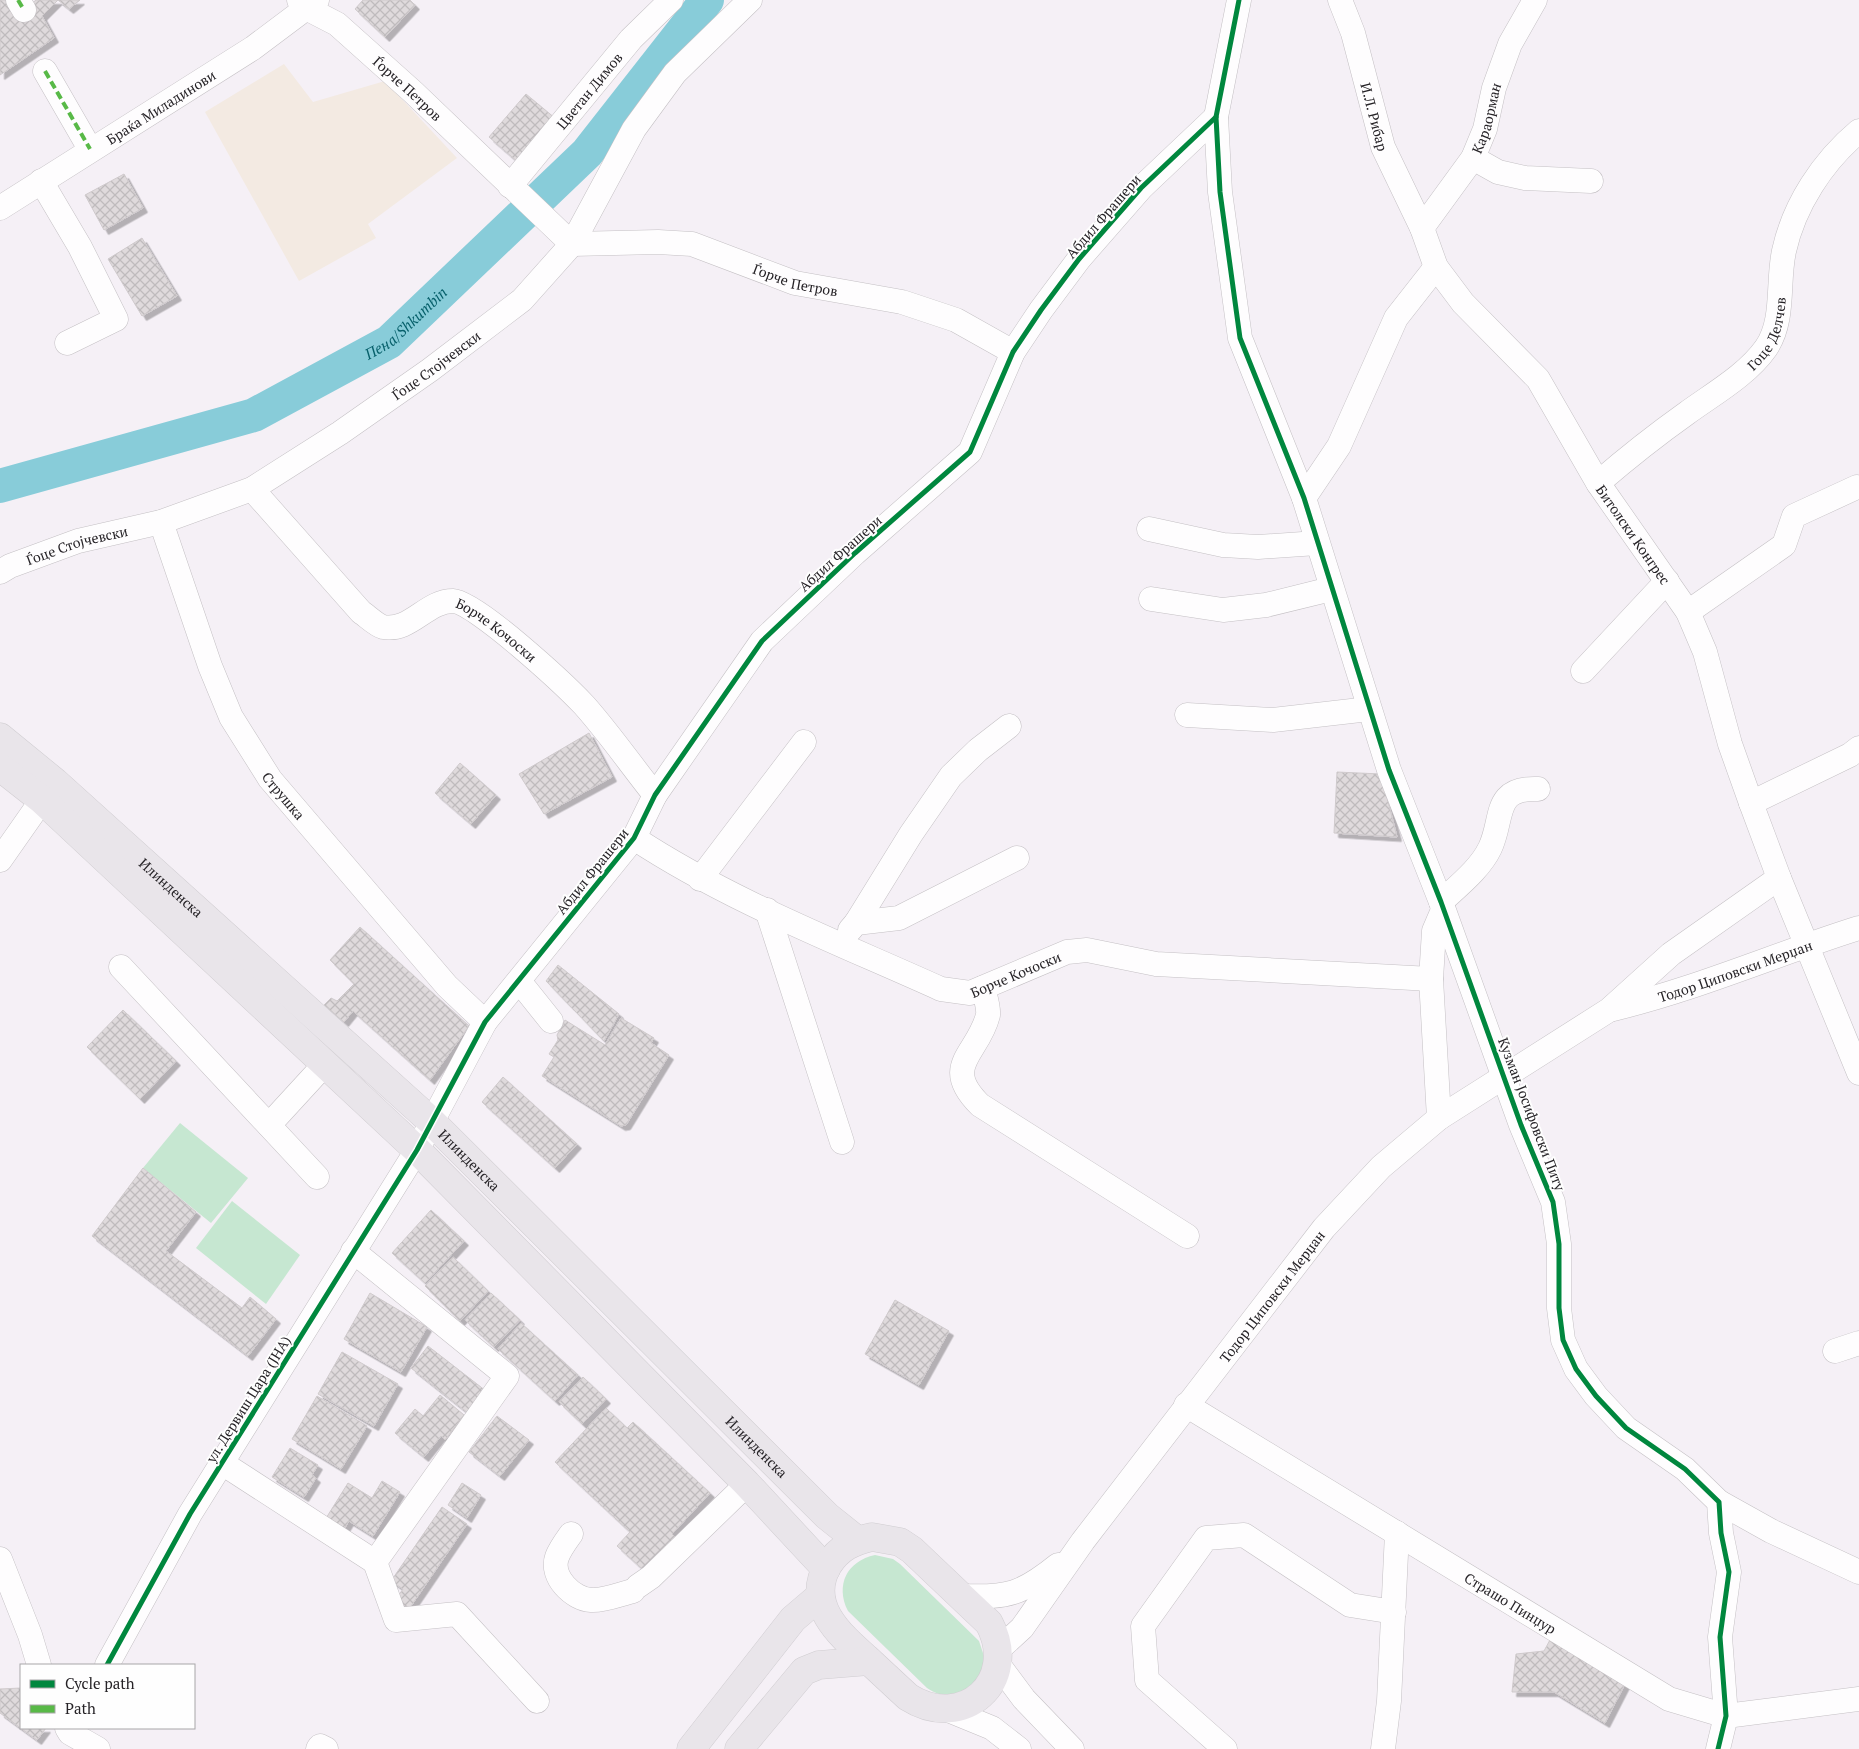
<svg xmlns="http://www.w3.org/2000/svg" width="1859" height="1749" font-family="'PT Serif',serif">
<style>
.education{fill:#f3eae2}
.green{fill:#c6e7d1}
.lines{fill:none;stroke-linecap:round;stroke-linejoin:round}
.river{stroke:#88ccd9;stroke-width:34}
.building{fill:url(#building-cross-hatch);stroke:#cfcacc;filter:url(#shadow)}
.minor-casing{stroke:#c4c0c4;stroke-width:25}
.major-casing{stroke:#d0cdd1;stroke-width:29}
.minor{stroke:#fefdfe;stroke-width:24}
.major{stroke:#e9e5ea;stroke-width:28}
.quiet{stroke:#58b947;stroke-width:4;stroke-dasharray:8 4;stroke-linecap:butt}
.cycleway-casing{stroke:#fefefe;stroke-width:8}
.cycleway{stroke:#00873e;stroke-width:5}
.labels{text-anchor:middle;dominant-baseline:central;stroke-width:4;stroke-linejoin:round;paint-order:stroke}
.street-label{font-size:14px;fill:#262327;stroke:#fefefe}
.water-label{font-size:15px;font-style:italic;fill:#07606b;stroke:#fefefe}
</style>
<defs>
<pattern id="building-cross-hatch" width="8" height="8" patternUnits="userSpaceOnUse" patternTransform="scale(1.25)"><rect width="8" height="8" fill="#dfdadc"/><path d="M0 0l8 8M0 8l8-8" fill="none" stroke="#bfbbbd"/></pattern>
<filter id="shadow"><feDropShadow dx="4.5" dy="4.5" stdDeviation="0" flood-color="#0004"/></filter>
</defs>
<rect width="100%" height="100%" fill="#f5f0f6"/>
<!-- education -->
<path class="education" d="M284 64 313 102 385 81 457 158 368 224 376 238 299 281 205 112Z"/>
<!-- green -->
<g class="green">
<path d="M180 1123 248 1178 211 1223 143 1168Z"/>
<path d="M232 1201 300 1255 266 1304 196 1248Z"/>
<path d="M875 1555 893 1559 900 1564 979 1641 985 1659 977 1685C958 1694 946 1701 927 1688L848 1611C835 1585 847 1561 875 1555Z"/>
</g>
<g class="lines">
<!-- river -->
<path class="river" id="s1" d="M0 486 254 415 389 342 587 153 707 0"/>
</g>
<!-- building -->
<g class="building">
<path d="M0 0H7L17 16 36 0H80L69 9 58 0 42 16 54 38 0 75Z"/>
<path d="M363 0H410L415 5 385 37 355 9Z"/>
<path d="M526 94 556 119 519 163 489 137Z"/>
<path d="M124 174 143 208 104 230 85 195Z"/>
<path d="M142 238 177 296 142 316 108 259Z"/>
<path d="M589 733 612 777 544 814 519 774Z"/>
<path d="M460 763 496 795 471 824 435 793Z"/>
<path d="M1337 772 1381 774 1397 837 1334 833Z"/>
<path d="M360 927 469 1026 430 1080 353 1011 344 1022 324 1005 331 998 337 1001 354 984 330 960Z"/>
<path d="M558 965 619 1014 604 1041 546 981Z"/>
<path d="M123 1010 176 1061 140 1099 87 1047Z"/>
<path d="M621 1018 654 1038 651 1043 669 1055 626 1125 621 1126 542 1076 554 1057 549 1054 558 1040 557 1035 565 1020 605 1045Z"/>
<path d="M503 1077 577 1144 555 1168 482 1102Z"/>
<path d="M143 1168 196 1212 166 1251 242 1308 250 1297 276 1319 248 1356 92 1236Z"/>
<path d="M431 1210 464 1241 425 1283 392 1253Z"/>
<path d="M453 1257 488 1291 460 1321 425 1286Z"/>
<path d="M370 1293 427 1327 401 1372 344 1339Z"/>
<path d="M491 1293 520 1320 494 1347 465 1320Z"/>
<path d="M895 1300 949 1331 919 1385 865 1354Z"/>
<path d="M521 1323 578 1375 555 1401 498 1349Z"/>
<path d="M428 1346 486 1391 468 1413 411 1368Z"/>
<path d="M342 1352 398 1384 374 1426 318 1394Z"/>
<path d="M583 1377 606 1399 582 1424 559 1402Z"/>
<path d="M440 1395 464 1415 445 1440 441 1436 424 1457 395 1433 415 1409 423 1416Z"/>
<path d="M317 1396 367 1426 341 1469 292 1439Z"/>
<path d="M606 1408 627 1428 633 1422 710 1493 672 1534 679 1541 648 1574 617 1546 630 1532 555 1462Z"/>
<path d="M497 1416 529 1440 500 1476 469 1452Z"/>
<path d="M290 1448 318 1465 312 1475 316 1478 304 1497 272 1477Z"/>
<path d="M382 1481 400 1492 373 1536 349 1521 341 1534 323 1523 348 1483 372 1498Z"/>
<path d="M462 1483 481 1495 467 1518 448 1505Z"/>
<path d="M442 1507 467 1524 409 1609 396 1599 403 1589 391 1581Z"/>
<path d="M1551 1638 1627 1680 1605 1723 1554 1692H1512L1516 1654 1544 1651Z"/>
<path d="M21 1688V1728H46L37 1740 0 1713V1689Z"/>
</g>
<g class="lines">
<!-- minor casing -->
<g class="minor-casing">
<g id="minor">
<path d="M18 0 24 10"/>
<path id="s2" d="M299 0 308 9 337 24 413 92 572 244"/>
<path d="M1239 0 1216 117 1220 192 1240 338 1304 498 1389 770 1441 902 1521 1125 1553 1202 1559 1244V1308L1563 1340 1576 1369 1596 1396 1626 1428 1685 1469 1719 1502 1721 1533 1729 1572 1720 1637 1726 1716 1718 1749"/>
<path id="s3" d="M1340 0 1353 33 1383 147 1422 228 1436 267 1463 303 1538 379 1598 483 1688 612 1705 652 1730 744 1751 803 1779 878 1859 1073"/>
<path d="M45 71 90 149"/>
<path d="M1473 158 1498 172 1525 178 1591 181"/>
<path d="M41 181 80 247 116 319 67 343"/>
<path id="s4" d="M510 186 631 39 671 0"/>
<path id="s5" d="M0 208 253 48 317 0"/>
<path id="s6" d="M1422 228 1473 158 1485 129 1494 88 1510 44 1535 0"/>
<path id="s7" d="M572 244 658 242 692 244 795 283 902 302 956 320 1013 352"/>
<path id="s8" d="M1598 483C1627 458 1656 435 1687 413 1713 394 1747 375 1766 348 1785 320 1777 283 1784 251 1794 205 1823 161 1859 131"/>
<path id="s9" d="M252 489 361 612C367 616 376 625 383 627 411 632 426 601 453 601 476 602 565 685 584 705 609 733 631 765 655 795"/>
<path d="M1304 498 1339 446 1396 318 1436 267"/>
<path id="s10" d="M161 522 210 666 231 717 270 779 447 986 485 1022"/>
<path d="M1149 529 1223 545 1258 547 1317 543"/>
<path id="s11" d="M0 572 10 566 78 541 161 522 252 489 340 433 430 370 522 300 572 244 634 129 675 73 750 0"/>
<path d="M1151 599 1223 610 1266 605 1331 589"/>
<path d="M1688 612 1784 545 1794 516 1857 487"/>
<path d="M1583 671 1667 581"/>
<path d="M1187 715 1273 720 1369 709"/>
<path d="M1751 803 1850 755 1859 748"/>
<path id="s12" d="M634 838C730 901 837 942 941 989L970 993 1067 952 1087 950 1156 964 1431 979"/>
<path d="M0 860 42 800"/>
<path d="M700 879 804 742"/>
<path d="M1441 902C1458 886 1480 869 1490 848 1504 819 1492 787 1538 789"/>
<path d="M767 910 842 1142"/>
<path d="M856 923 911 834 951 776 978 750 1009 726"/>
<path d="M850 930 856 923 899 918 1017 858"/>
<path d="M121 967 317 1177"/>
<path d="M519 981 551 1021"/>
<path d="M983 988C985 996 989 1007 988 1015 978 1055 940 1065 980 1105L1187 1236"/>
<path id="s13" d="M1613 1009C1697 989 1776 954 1859 928"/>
<path d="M1439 1118 1431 979 1434 931 1443 910"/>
<path d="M269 1125 325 1064"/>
<path d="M353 1251 507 1376 375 1562 396 1620 457 1614 537 1701"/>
<path d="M1835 1351 1859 1343"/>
<path id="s14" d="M1186 1405 1669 1699 1726 1716 1859 1699"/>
<path d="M222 1463 375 1562"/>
<path d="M1719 1502 1771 1531 1859 1572"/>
<path d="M571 1534C566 1541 560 1549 557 1557 550 1577 573 1599 591 1600 604 1601 620 1594 633 1591"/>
<path d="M0 1559 30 1635 39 1665"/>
<path d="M638 1586 651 1577 747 1484"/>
<path d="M962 1596C1008 1598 1022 1594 1058 1565"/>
<path id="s15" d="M998 1650 1022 1628 1083 1541 1324 1228 1381 1167 1439 1118 1609 1010 1671 954 1779 878"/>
<path d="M998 1664 1024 1699 1072 1749"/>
<path d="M107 1665 190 1514 417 1150 485 1022 634 838 655 795 762 641 855 553 970 452 1013 352 1041 310 1079 259 1141 188 1216 117"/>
<path d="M948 1710 992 1728 1019 1749"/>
<path d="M67 1728 70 1733 98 1749"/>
<path d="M318 1749 320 1746 326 1749"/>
<path d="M1225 1749 1147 1680 1143 1626 1206 1538 1244 1535 1350 1605 1394 1612"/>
<path d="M1383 1749 1389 1701 1397 1533"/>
</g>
</g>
<!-- major casing -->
<g class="major-casing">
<g id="major">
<path id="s16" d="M0 737 55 782 432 1122 827 1516 857 1540"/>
<path d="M0 767 42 800 417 1150 747 1484 826 1569"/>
<path d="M872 1537 900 1542 912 1550 989 1623C1020 1681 963 1732 908 1697 894 1684 880 1671 866 1658 839 1634 805 1604 828 1565 839 1548 853 1541 872 1537Z"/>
<path d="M691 1749 793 1619 820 1596"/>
<path d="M739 1749 804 1671 819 1665 869 1661"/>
</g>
</g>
<!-- minor -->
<use href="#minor" class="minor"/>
<!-- major -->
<use href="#major" class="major"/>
<!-- quiet -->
<g class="quiet">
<path d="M18 0 24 10"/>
<path d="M45 71 90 149"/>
</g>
<!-- cycleway casing -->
<g class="cycleway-casing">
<g id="cycleway">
<path d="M1239 0 1216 117 1220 192 1240 338 1304 498 1389 770 1441 902 1521 1125 1553 1202 1559 1244V1308L1563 1340 1576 1369 1596 1396 1626 1428 1685 1469 1719 1502 1721 1533 1729 1572 1720 1637 1726 1716 1718 1749"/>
<path d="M107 1665 190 1514 417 1150 485 1022 634 838 655 795 762 641 855 553 970 452 1013 352 1041 310 1079 259 1141 188 1216 117"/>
</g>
</g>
<!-- cycleway -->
<use href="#cycleway" class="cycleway"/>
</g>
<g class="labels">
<!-- street labels -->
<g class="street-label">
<text stroke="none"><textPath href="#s2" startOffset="141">Ѓорче Петров</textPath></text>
<text stroke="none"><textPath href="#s4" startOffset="124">Цветан Димов</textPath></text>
<text stroke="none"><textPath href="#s5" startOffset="190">Браќа Миладинови</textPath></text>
<text stroke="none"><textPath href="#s3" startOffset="122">И.Л. Рибар</textPath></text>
<text stroke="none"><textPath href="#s6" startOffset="129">Караорман</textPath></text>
<text transform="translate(1103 216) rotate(-49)">Абдил Фрашери</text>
<text stroke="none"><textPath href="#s7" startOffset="230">Ѓорче Петров</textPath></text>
<text stroke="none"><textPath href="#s8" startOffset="230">Гоце Делчев</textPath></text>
<text stroke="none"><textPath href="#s11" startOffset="488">Ѓоце Стојчевски</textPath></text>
<text stroke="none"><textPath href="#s3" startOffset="619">Битолски Конгрес</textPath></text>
<text stroke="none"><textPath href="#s11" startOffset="82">Ѓоце Стојчевски</textPath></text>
<text transform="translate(840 553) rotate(-42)">Абдил Фрашери</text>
<text stroke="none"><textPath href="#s9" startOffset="320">Борче Кочоски</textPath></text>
<text stroke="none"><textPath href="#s10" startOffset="302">Струшка</textPath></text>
<text transform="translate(592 871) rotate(-51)">Абдил Фрашери</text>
<text stroke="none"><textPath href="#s16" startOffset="228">Илинденска</textPath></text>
<text stroke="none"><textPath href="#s13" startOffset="128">Тодор Циповски Мерџан</textPath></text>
<text stroke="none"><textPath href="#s12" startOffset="421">Борче Кочоски</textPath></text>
<text transform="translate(1532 1114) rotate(69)">Кузман Јосифовски Питу</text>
<text stroke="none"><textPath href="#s16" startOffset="632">Илинденска</textPath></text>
<text stroke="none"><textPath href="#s15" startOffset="448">Тодор Циповски Мерџан</textPath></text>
<text transform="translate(248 1399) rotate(-58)">ул. Дервиш Цара (ЈНА)</text>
<text stroke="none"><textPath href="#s16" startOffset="1038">Илинденска</textPath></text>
<text stroke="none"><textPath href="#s14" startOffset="380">Страшо Пинџур</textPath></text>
</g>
<!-- water labels -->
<g class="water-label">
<text stroke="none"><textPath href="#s1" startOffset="442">Пена/Shkumbin</textPath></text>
</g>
</g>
<!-- legend -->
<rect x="20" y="1664" width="175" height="65" fill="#fefefe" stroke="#a8a6a8"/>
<rect x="30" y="1680" width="25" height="8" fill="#00873e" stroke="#a8a6a8"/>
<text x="65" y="1689" font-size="15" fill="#262327">Cycle path</text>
<rect x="30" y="1705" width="25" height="8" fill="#58b947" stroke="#a8a6a8"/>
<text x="65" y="1714" font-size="15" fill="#262327">Path</text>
</svg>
